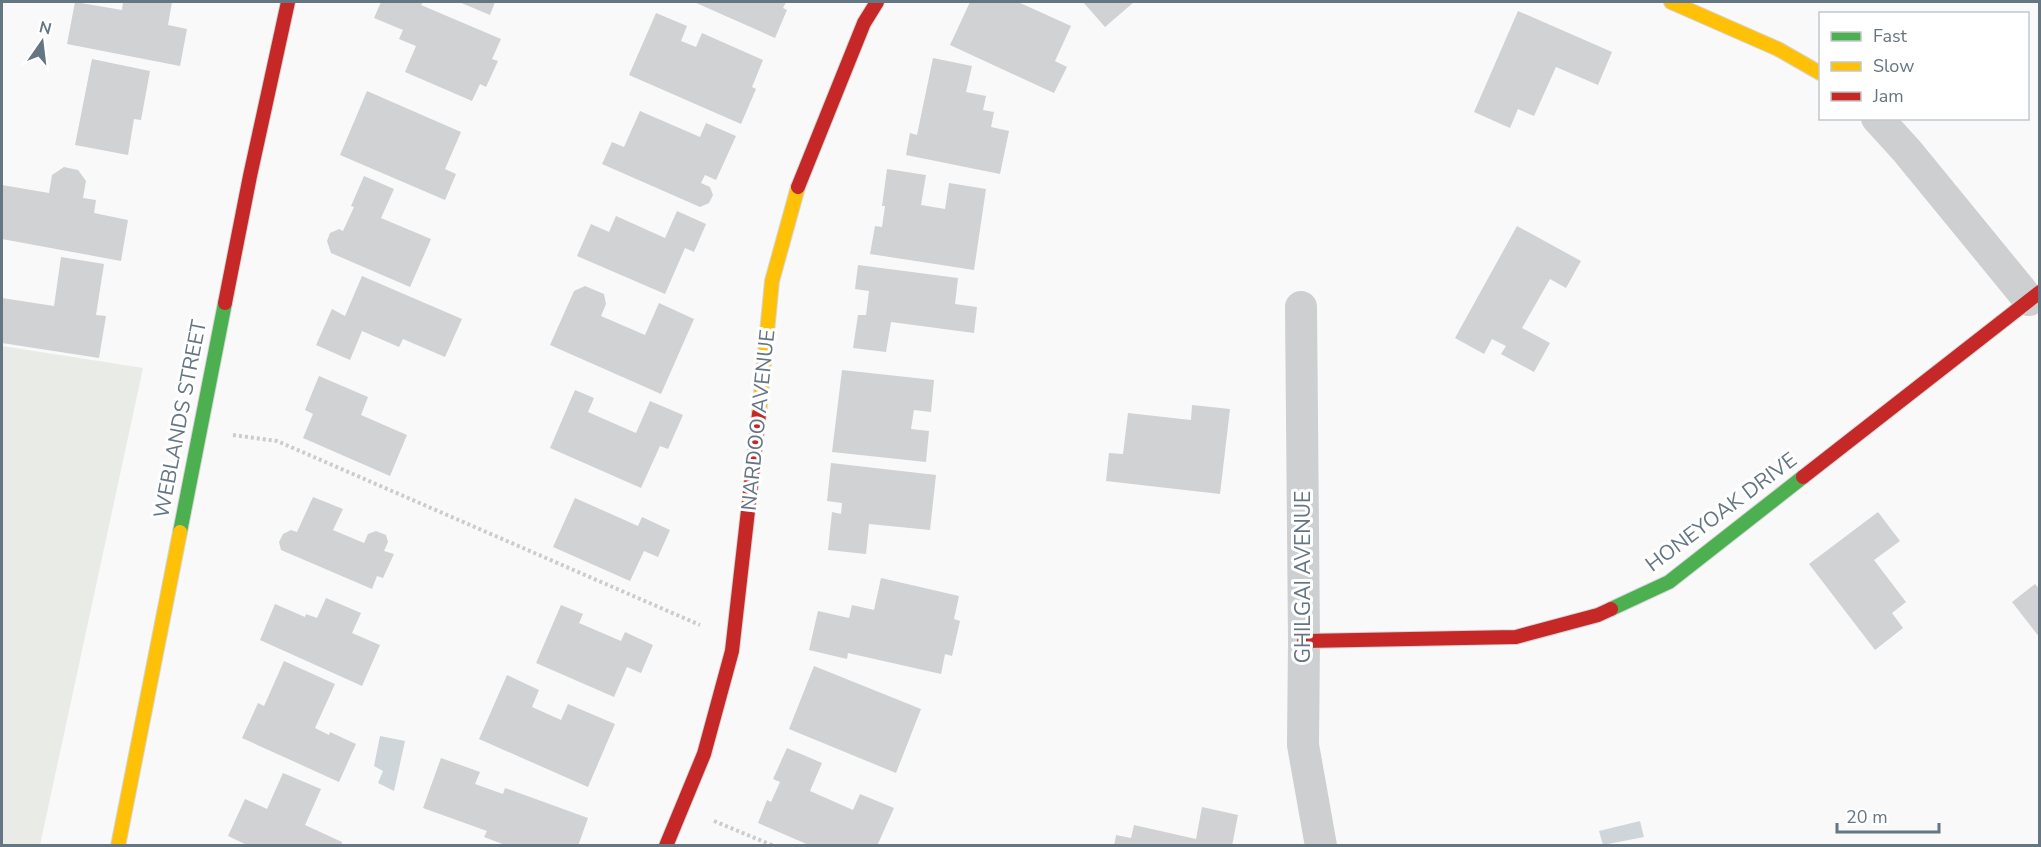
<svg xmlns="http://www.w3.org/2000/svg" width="2041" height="847" font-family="'Nunito Sans',sans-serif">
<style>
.green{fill:#e8ebe6}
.water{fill:#ced6d9}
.building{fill:#d0d2d3}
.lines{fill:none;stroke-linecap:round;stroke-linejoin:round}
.fast-casing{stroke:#d5d6d7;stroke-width:16}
.slow-casing{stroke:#d5d6d7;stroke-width:16}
.jam-casing{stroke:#d5d6d7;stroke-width:16}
.path{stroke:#cbcccd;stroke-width:4;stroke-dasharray:3 3;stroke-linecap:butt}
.street{stroke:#cecfd0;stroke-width:32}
.fast{stroke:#4caf50;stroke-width:14}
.slow{stroke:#ffc107;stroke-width:14}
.jam{stroke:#c62828;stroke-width:14}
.labels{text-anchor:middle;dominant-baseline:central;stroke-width:6;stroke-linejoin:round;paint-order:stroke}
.street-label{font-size:21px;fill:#657683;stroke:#fff}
</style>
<rect width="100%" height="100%" fill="#f9f9f9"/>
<!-- green -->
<path class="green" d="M2 346 143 368 40 845H2Z"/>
<!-- water -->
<g class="water">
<path d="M380 736 405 741 394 791 378 783 383 771 374 766Z"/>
<path d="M1640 821 1644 837 1603 845 1599 831Z"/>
</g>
<!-- building -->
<g class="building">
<path d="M75 2 122 10 123 2H172L168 25 187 29 180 66 67 44Z"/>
<path d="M381 2H423L421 5 501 39 492 59 498 61 486 87 480 84 472 101 405 72 416 46 399 39 403 30 374 18Z"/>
<path d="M459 2H495L490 15Z"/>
<path d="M694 2H786L783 8 787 10 775 38Z"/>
<path d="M970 2H1018L1071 26 1055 61 1067 67 1054 93 950 45Z"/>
<path d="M1083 2H1134L1105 27Z"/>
<path d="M1518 11 1612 52 1598 85 1556 67 1534 116 1518 109 1510 128 1474 112Z"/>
<path d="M656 13 687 26 681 41 696 47 702 33 763 60 752 87 756 89 741 124 629 75Z"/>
<path d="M933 58 972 66 966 92 986 96 983 110 994 112 991 127 1009 131 1000 174 906 155 910 133 917 135Z"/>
<path d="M92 59 150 71 141 120 134 119 128 155 75 145Z"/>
<path d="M367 91 461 132 445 169 456 174 445 200 340 155Z"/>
<path d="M640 111 700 137 706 123 736 136 716 180 705 175 701 183 710 187 713 195 709 203 700 207 602 164 612 142 624 147Z"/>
<path d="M64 167 78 170 86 181 83 198 96 200 94 213 128 220 121 261 2 239V185L49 193 52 175Z"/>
<path d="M887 169 926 175 921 205 945 209 949 183 986 189 974 270 870 254 875 226 882 227 885 206H882Z"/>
<path d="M364 176 394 189 381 218 431 239 410 287 331 253 327 241 330 233 339 229 343 231 354 207 351 206Z"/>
<path d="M677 211 706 224 694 252 685 248 665 294 577 256 591 224 609 232 616 216 665 238Z"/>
<path d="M1517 226 1581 261 1566 288 1550 279 1522 328 1550 343 1534 372 1501 354 1506 346 1492 339 1484 354 1455 338Z"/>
<path d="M61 257 104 264 96 315 106 316 99 358 2 343V298L54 306Z"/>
<path d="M858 265 958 278 955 304 977 307 974 333 891 322 886 352 853 348 858 315H866L869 291 855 289Z"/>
<path d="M362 276 462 319 445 357 403 339 399 347 362 331 350 360 316 345 332 309 345 316Z"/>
<path d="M585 286 604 294 606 304 601 316 645 335 659 303 694 319 661 394 550 345 574 291Z"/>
<path d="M842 370 934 380 931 412 914 410 911 429 929 431 926 462 832 452Z"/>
<path d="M319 376 368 397 361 415 407 435 390 476 303 438 313 414 305 410Z"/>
<path d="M575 390 594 398 588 412 636 433 650 401 683 415 668 449 660 446 641 488 550 448Z"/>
<path d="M1192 405 1230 409 1220 494 1106 481 1109 453 1123 454 1128 413 1191 420Z"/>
<path d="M831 463 936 475 930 530 869 524 866 554 828 550 832 512 841 514 842 503 827 501Z"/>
<path d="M313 497 343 509 333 530 364 543 368 534 376 531 386 535 388 542 384 551 394 554 383 578 377 576 372 589 281 550 279 542 283 534 291 530 297 532Z"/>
<path d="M575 498 638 526 642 517 670 530 658 557 644 551 630 581 553 547Z"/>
<path d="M1878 512 1900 541 1874 560 1906 602 1892 613 1903 628 1875 650 1809 564Z"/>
<path d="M881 578 959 596 954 619 960 621 952 656 945 654 941 674 848 653 847 659 809 650 818 611 849 618 852 605 874 610Z"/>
<path d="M2035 584 2040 589V638L2012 602Z"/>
<path d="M326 598 361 613 352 633 380 645 362 686 260 640 275 604 305 617 306 614 317 618Z"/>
<path d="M561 605 583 614 579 623 621 641 625 632 653 645 641 673 627 667 614 697 536 663Z"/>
<path d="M284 661 335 684 315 728 329 735 330 732 356 744 339 782 242 738 258 703 264 706Z"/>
<path d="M814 666 921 709 896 773 789 729Z"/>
<path d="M507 675 539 690 532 707 561 720 568 704 615 724 588 787 479 739Z"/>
<path d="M787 748 822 763 810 791 853 810 860 794 894 808 877 846H811L758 823 767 800 771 802 780 782 773 779Z"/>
<path d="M441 758 480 772 475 784 503 794 505 788 588 818 578 846H508L484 837 487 831 423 808Z"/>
<path d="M283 773 321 789 305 825 342 842 341 846H249L228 836 245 799 267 809Z"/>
<path d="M1202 807 1238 815 1232 846H1114L1116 835 1131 838 1134 825 1196 839Z"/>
</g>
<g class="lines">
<!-- fast casing -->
<g class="fast-casing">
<g id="fast">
<path d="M180 532 225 303"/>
<path d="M1611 609 1669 582 1803 477"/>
</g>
</g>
<!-- slow casing -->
<g class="slow-casing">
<g id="slow">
<path d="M1671 2 1778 49 1820 73"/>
<path d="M759 414 772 281 798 187"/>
<path d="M118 846 180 532"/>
</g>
</g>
<!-- jam casing -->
<g class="jam-casing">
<g id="jam">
<path d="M798 187 864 23 877 2"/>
<path d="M225 303 250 176 288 2"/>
<path d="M1803 477 2040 292"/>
<path d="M1304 641 1516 637 1598 615 1611 609"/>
<path d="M666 846 704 754 732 651 759 414"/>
</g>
</g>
<!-- path -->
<g class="path">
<path d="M233 435 277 441 700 625"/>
<path d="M714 821 774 846"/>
</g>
<!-- street -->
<g class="street">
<path d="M1877 118 1907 151 2029 300"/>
<path d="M1301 307 1304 641 1303 745 1321 846"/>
</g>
<!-- fast -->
<use href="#fast" class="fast"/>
<!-- slow -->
<use href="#slow" class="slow"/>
<!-- jam -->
<use href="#jam" class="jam"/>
</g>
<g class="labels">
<!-- street labels -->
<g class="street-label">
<text transform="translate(180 419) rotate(-79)">WEBLANDS STREET</text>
<text transform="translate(758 420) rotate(-84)">NARDOO AVENUE</text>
<text transform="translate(1721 512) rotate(-37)">HONEYOAK DRIVE</text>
<text transform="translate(1303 577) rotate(-90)">GHILGAI AVENUE</text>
</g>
</g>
<!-- border -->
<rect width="2041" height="847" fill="none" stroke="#657683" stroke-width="6"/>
<!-- legend -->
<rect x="1819" y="12" width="210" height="108" fill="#ffffff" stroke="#c1c8cd" stroke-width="1.5"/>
<rect x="1831" y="32" width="30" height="9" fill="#4caf50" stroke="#c1c8cd" stroke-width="1.5"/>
<text x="1873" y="42" font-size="18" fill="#657683">Fast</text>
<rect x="1831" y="62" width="30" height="9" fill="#ffc107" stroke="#c1c8cd" stroke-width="1.5"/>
<text x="1873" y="72" font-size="18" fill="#657683">Slow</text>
<rect x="1831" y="92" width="30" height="9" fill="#c62828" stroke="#c1c8cd" stroke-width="1.5"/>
<text x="1873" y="102" font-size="18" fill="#657683">Jam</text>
<!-- north arrow -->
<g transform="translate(42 42) rotate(14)" stroke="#ffffff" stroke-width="4.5" paint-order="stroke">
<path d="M0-4.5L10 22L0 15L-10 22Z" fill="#657683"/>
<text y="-9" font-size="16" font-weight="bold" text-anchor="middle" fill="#657683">N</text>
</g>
<!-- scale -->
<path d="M1837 823v9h102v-9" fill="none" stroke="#657683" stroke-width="3"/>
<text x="1846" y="823" font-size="18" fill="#657683" stroke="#ffffff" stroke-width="4.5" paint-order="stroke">20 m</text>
</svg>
